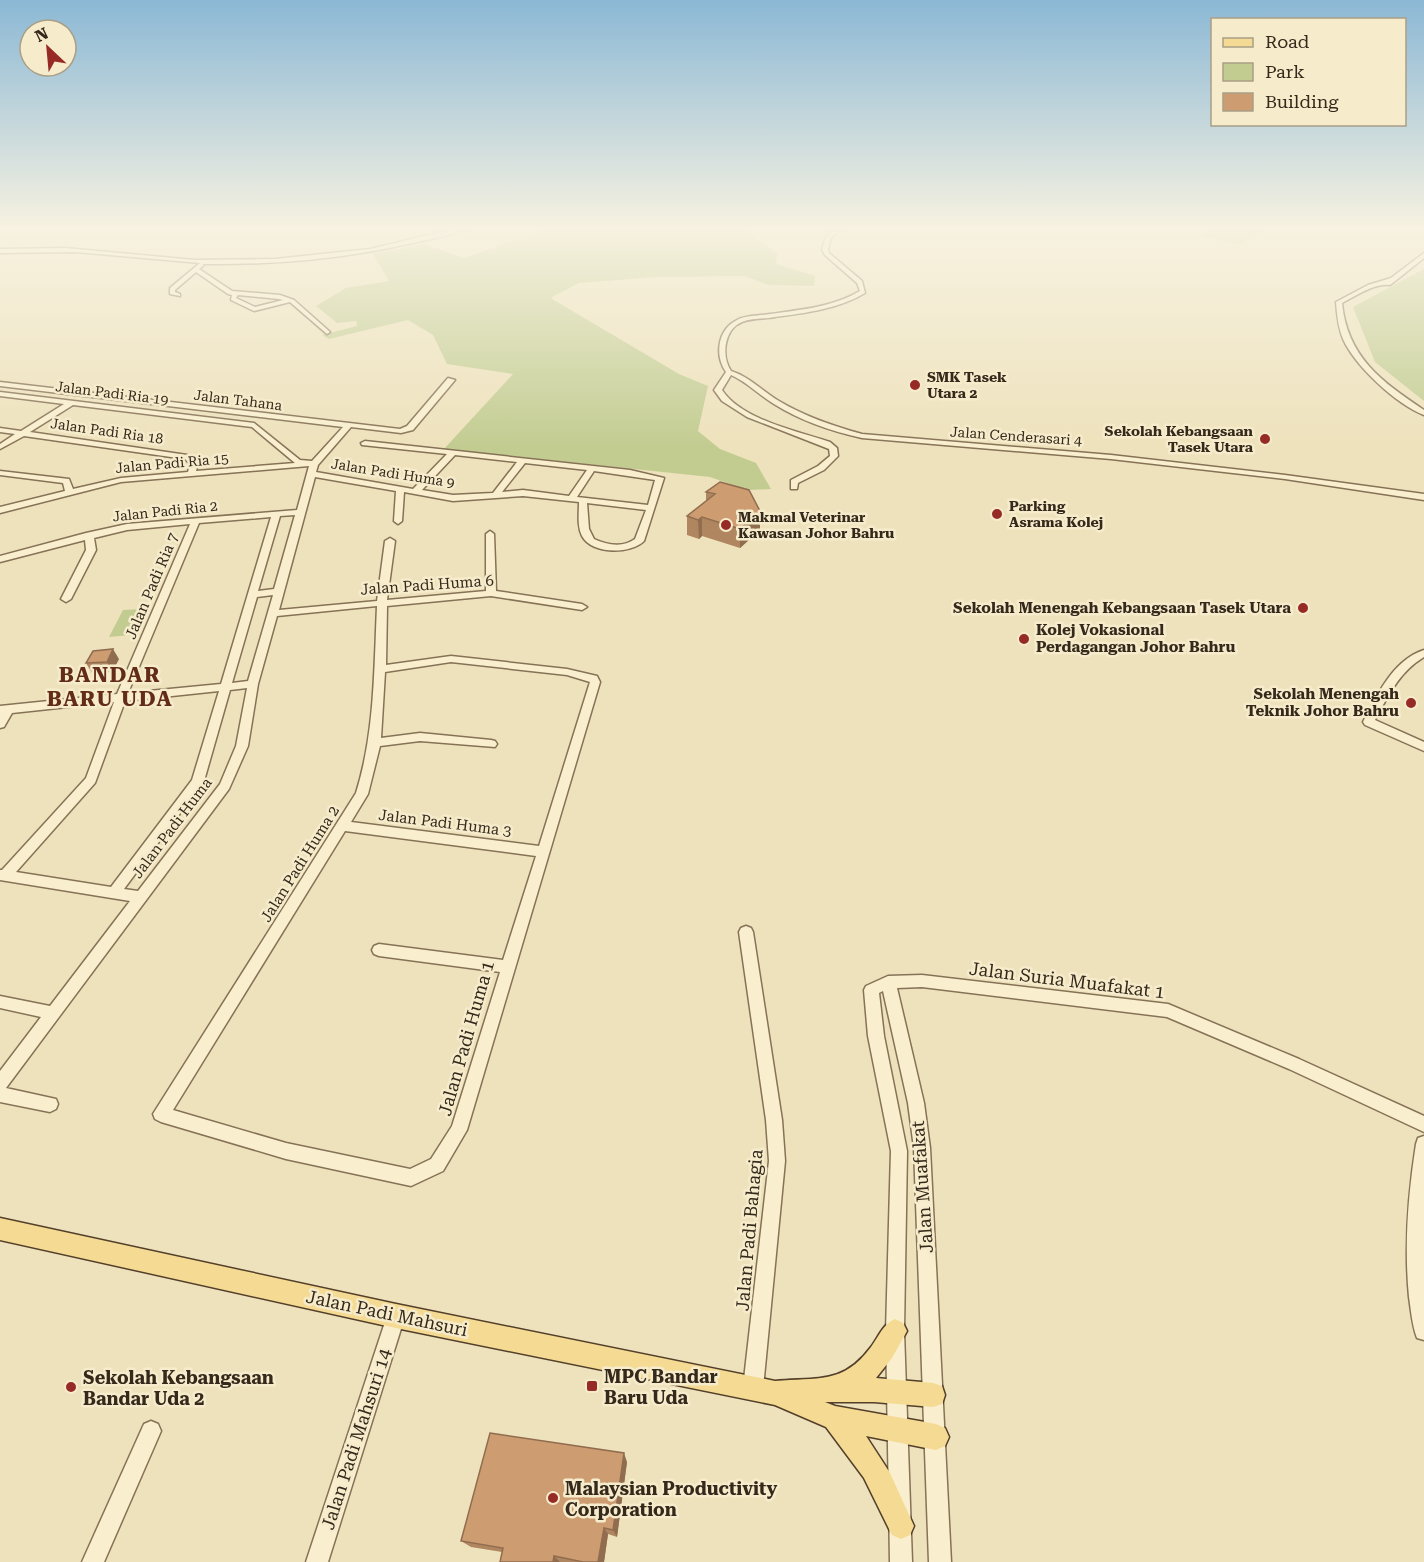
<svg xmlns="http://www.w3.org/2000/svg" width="1424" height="1562" font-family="'Roboto Serif',serif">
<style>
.green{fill:#c2cc91}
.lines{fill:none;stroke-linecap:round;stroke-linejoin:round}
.minor-casing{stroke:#867256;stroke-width:3}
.major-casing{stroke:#533f2a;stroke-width:3}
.minor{fill:#f9efcf;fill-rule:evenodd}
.major{fill:#f4da92;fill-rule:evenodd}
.wall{fill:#b08661}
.shaded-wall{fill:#906d4f}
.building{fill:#cd9c71;stroke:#906d4f;stroke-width:1.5}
.poi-dot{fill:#962a25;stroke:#f6eccc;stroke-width:2}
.labels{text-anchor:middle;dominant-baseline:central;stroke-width:5;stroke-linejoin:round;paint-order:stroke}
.far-poi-label{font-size:14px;font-weight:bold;fill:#35291b;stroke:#f6eccc;text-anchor:start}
.far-street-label{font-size:14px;fill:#35291b;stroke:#f6eccc}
.street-label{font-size:15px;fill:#35291b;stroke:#f6eccc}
.poi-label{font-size:15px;font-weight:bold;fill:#35291b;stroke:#f6eccc;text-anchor:end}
.near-street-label{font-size:18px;fill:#35291b;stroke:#f6eccc}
.near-poi-label{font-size:18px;font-weight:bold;fill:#35291b;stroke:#f6eccc;text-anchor:start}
.district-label{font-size:21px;font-weight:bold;letter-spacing:1.5px;fill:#622c19;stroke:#f6eccc}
</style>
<rect width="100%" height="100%" fill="#eee2bc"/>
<!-- green -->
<g class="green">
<path d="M553 228H740L777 253 776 264 815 276 814 286 768 285 745 276 656 277 579 283 552 297V299L679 374 708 386 698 431 720 449 756 463 771 489 747 490 710 477 444 449 513 374 447 364 433 335 408 320 329 339 322 335 357 326 356 321 337 323 316 306 346 288 389 281 373 254 425 244 463 258Z"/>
<path d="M1217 228H1255L1265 230 1238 245 1201 236Z"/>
<path d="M1424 269V401L1375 362 1353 307Z"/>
<path d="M143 609 131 635 109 637 123 610Z"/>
</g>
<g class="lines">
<!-- minor casing -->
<g class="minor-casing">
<g id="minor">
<path d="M458 228H467C451 236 431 239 413 243 344 259 273 265 202 264L204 265 199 269 232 291 280 295 294 300 329 331 330 332 327 334 290 302 254 311 231 300 232 295 228 294 196 272 175 290V292L180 294V296L170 294V288L200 263 76 252 0 253V249L65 248 195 260 275 259 370 249ZM238 295 279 299 283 300 255 307 236 298Z"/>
<path d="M836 228H842L831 238 828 249 829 253 862 281 865 293C838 309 806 313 775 317 765 319 752 318 742 322 724 329 721 356 731 371 750 377 762 391 779 401 804 416 833 426 862 434L1111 455 1285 475 1424 494V500L1285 479 1111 459 862 438C831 431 801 421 774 404 759 395 747 382 731 375L722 390C742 420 797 431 830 442L837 448 838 456 824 470 798 483 797 489H791V480L818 466 830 456 829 449 747 417 722 401 714 390 726 372C714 355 718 329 737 320 746 315 760 316 770 314 800 310 833 307 860 291L857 283 825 255 822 249 826 237Z"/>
<path d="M1424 253V258L1390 285C1375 283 1357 295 1342 303 1347 357 1382 382 1424 410V415C1396 404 1355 366 1343 339 1338 327 1337 315 1336 302L1368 285 1391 278Z"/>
<path d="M448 378 455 380 413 430 401 433 351 427 318 465 316 472 413 489 447 454 362 445 361 443 365 441 630 470 664 478 644 541C631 554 592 555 582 536 577 526 579 513 579 502L523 496 453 501 404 492 402 521 398 524 394 521 396 491 315 477 279 610 377 601 385 541 390 538 395 541 387 600 486 591V534L490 531 494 534 496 591 582 604 587 607 582 610 491 596 387 606 386 665 451 656 567 669 597 676 600 682 467 1130 443 1171 411 1186 286 1159 161 1122 155 1119 153 1114 356 793C375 732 374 670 377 606L277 616 258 684 248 746 229 789 6 1088 56 1099 58 1104 56 1109 50 1112 0 1102V1071L41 1017 0 1008V996L50 1006 130 901 0 880V870H2L86 778 114 702 12 713 4 727 0 728V706L117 694 190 524 127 530 94 538 96 550 71 599 66 602 61 599 86 550 85 540 0 562V556L86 533 127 524 297 510 309 466 121 482 0 513V507L65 491 63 483 0 475V471L69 479 73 489 121 478 188 472 190 464 185 459 24 436 0 449V444L15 434 0 432V428L21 431 64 404 0 396V392L254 423 300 460 312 461 343 427 0 386V382L400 429 407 426ZM73 405 252 427 295 463 196 471 198 463 187 455 30 432ZM455 455 517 462 493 493 453 495 422 490ZM525 463 587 470 569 496 523 490 502 492ZM594 471 655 480 648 505 577 497ZM587 503 646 510 635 539C623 548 607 545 594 539L589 529ZM295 515 274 589 258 591 280 516ZM271 517 221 684 128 693 199 523ZM273 595 248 681 232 683 257 597ZM451 662 567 675 590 682 539 846 351 822 368 794 380 746 420 741 495 747 497 744 495 741 491 740 420 733 381 738 385 672ZM247 688 236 746 220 784 138 891 124 889 204 781 230 690ZM219 691 192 780 111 887 16 872 95 783 125 701ZM345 831 536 856 503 960 379 944 374 946 372 950 374 954 379 956 500 972 452 1126 431 1159 410 1169 286 1143 173 1110Z"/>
<path d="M1424 650V657C1399 672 1388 696 1375 720L1424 742V751L1365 725 1363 722C1377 695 1393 660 1424 650Z"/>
<path d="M746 926 751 928 753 932 782 1120 785 1161 763 1388 760 1395 753 1398 746 1395 743 1388 769 1161 766 1120 739 932 741 928Z"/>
<path d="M922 975 1168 1004 1299 1059 1424 1116V1132L1289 1069 1167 1017 922 987 897 988 924 1103 930 1148 951 1562H929L914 1148 908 1103 883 991 879 993 884 1036 907 1151 904 1331 912 1562H890L886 1331 891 1151 868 1036 864 990 866 986 888 976Z"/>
<path d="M1424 1136V1340L1417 1338C1412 1325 1411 1310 1409 1297 1404 1245 1408 1195 1416 1144L1418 1138Z"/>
<path d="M396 1307 403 1309 405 1316 328 1562H306L387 1316 389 1309Z"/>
<path d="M151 1421 158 1424 161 1431 104 1562H82L144 1424Z"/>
</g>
</g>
<!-- major casing -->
<g class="major-casing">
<path id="major" d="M0 1218 396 1304 775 1381C817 1377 843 1385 871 1347 879 1336 883 1324 895 1319L903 1323 907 1331 892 1358 876 1378 933 1383 942 1386 945 1395 942 1404 933 1407 874 1402H825L835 1406 936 1424 945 1428 949 1437 945 1446 936 1450 866 1436 890 1473 914 1526 910 1535 901 1539 892 1535 864 1478 826 1427 775 1405 396 1328 0 1240Z"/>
</g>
<!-- minor -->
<use href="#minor" class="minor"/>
<!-- major -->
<use href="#major" class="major"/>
</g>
<!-- wall -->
<g class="wall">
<path d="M706 492 760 511V530L740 548 702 536 699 539 687 535V516L706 501Z"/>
<path d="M119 659 112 672 92 673 86 663Z"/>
<path d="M627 1462 617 1537 608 1534 604 1562H500L502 1552 471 1547 461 1541Z"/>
</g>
<!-- shaded-wall -->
<g class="shaded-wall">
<path d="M760 511V530L740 548V529Z"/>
<path d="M702 517V536L699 539 698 520Z"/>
<path d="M113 649 119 659 112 672 107 662Z"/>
<path d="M624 1453 627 1462 617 1537 613 1530Z"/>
<path d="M604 1528 608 1534 604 1562H598Z"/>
<path d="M554 1556 560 1562H553Z"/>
</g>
<!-- building -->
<g class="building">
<path d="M720 482 749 490 760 511 740 529 702 517 698 520 687 516 715 494 706 492Z"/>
<path d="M113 649 107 662 86 663 93 651Z"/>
<path d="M490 1433 624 1453 613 1530 604 1528 598 1562H583L554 1556 553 1562H500L503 1548 461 1541Z"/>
</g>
<!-- sky -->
<linearGradient id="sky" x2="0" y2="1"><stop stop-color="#8bb8d5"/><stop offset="0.51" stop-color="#f7f2e1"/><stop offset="1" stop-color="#f7f2e1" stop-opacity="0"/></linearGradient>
<rect width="1424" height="447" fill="url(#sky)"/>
<!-- markers -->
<g class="poi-dot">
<circle cx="915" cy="385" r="6"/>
<circle cx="1265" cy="439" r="6"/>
<circle cx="997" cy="514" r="6"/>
<circle cx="726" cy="525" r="6"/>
<circle cx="1303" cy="608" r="6"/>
<circle cx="1024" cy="639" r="6"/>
<circle cx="1411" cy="703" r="6"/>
<rect x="586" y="1380" width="12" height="12" rx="3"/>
<circle cx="71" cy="1387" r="6"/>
<circle cx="553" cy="1498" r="6"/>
</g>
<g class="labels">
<!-- far-poi labels -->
<g class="far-poi-label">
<text x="927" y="377">SMK Tasek<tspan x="927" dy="16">Utara 2</tspan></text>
<text x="1253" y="431" text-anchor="end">Sekolah Kebangsaan<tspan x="1253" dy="16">Tasek Utara</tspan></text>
<text x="1009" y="506">Parking<tspan x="1009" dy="16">Asrama Kolej</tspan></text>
<text x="738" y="517">Makmal Veterinar<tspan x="738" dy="16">Kawasan Johor Bahru</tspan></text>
</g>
<!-- far-street labels -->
<g class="far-street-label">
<text transform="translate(112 393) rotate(7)">Jalan Padi Ria 19</text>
<text transform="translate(238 400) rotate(7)">Jalan Tahana</text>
<text transform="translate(107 431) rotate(8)">Jalan Padi Ria 18</text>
<text transform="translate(1016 436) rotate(4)">Jalan Cenderasari 4</text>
<text transform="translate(172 463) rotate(-5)">Jalan Padi Ria 15</text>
<text transform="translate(393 473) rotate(9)">Jalan Padi Huma 9</text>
<text transform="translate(165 511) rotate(-6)">Jalan Padi Ria 2</text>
</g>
<!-- street labels -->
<g class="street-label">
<text transform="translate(427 585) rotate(-4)">Jalan Padi Huma 6</text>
<text transform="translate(152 586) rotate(-67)">Jalan Padi Ria 7</text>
<text transform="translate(445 823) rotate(7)">Jalan Padi Huma 3</text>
<text transform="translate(172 828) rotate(-53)">Jalan Padi Huma</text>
<text transform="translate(300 864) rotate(-58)">Jalan Padi Huma 2</text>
</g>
<!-- poi labels -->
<g class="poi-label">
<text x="1291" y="608">Sekolah Menengah Kebangsaan Tasek Utara</text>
<text x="1036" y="630" text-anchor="start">Kolej Vokasional<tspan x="1036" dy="17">Perdagangan Johor Bahru</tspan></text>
<text x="1399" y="694">Sekolah Menengah<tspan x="1399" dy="17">Teknik Johor Bahru</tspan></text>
</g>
<!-- near-street labels -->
<g class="near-street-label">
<text transform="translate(1067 980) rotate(7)">Jalan Suria Muafakat 1</text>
<text transform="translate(466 1038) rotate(-74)">Jalan Padi Huma 1</text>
<text transform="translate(922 1187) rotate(-94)">Jalan Muafakat</text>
<text transform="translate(749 1230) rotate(-85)">Jalan Padi Bahagia</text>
<text transform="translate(387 1313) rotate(12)">Jalan Padi Mahsuri</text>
<text transform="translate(356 1439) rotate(-72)">Jalan Padi Mahsuri 14</text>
</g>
<!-- near-poi labels -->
<g class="near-poi-label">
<text x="604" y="1376">MPC Bandar<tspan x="604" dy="21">Baru Uda</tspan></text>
<text x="83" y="1377">Sekolah Kebangsaan<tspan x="83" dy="21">Bandar Uda 2</tspan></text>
<text x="565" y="1488">Malaysian Productivity<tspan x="565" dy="21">Corporation</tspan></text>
</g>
<!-- district labels -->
<g class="district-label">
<text x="110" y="675">BANDAR<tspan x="110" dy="24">BARU UDA</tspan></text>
</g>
</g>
<!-- legend -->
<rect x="1211" y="18" width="195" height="108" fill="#f6eccc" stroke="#a99e85" stroke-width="1.5"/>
<rect x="1223" y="38" width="30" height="9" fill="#f4da92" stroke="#a99e85" stroke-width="1.5"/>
<text x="1265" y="48" font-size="18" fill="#35291b">Road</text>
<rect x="1223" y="63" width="30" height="18" fill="#c2cc91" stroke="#a99e85" stroke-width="1.5"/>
<text x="1265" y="78" font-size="18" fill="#35291b">Park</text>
<rect x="1223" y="93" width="30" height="18" fill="#cd9c71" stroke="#a99e85" stroke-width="1.5"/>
<text x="1265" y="108" font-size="18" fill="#35291b">Building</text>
<!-- north arrow -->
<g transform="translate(48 48) rotate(334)"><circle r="28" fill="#f6eccc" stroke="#a99e85" stroke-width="1.5"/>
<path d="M0-4.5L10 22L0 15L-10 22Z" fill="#962a25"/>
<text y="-9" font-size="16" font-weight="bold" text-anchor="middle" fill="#35291b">N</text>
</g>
</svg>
